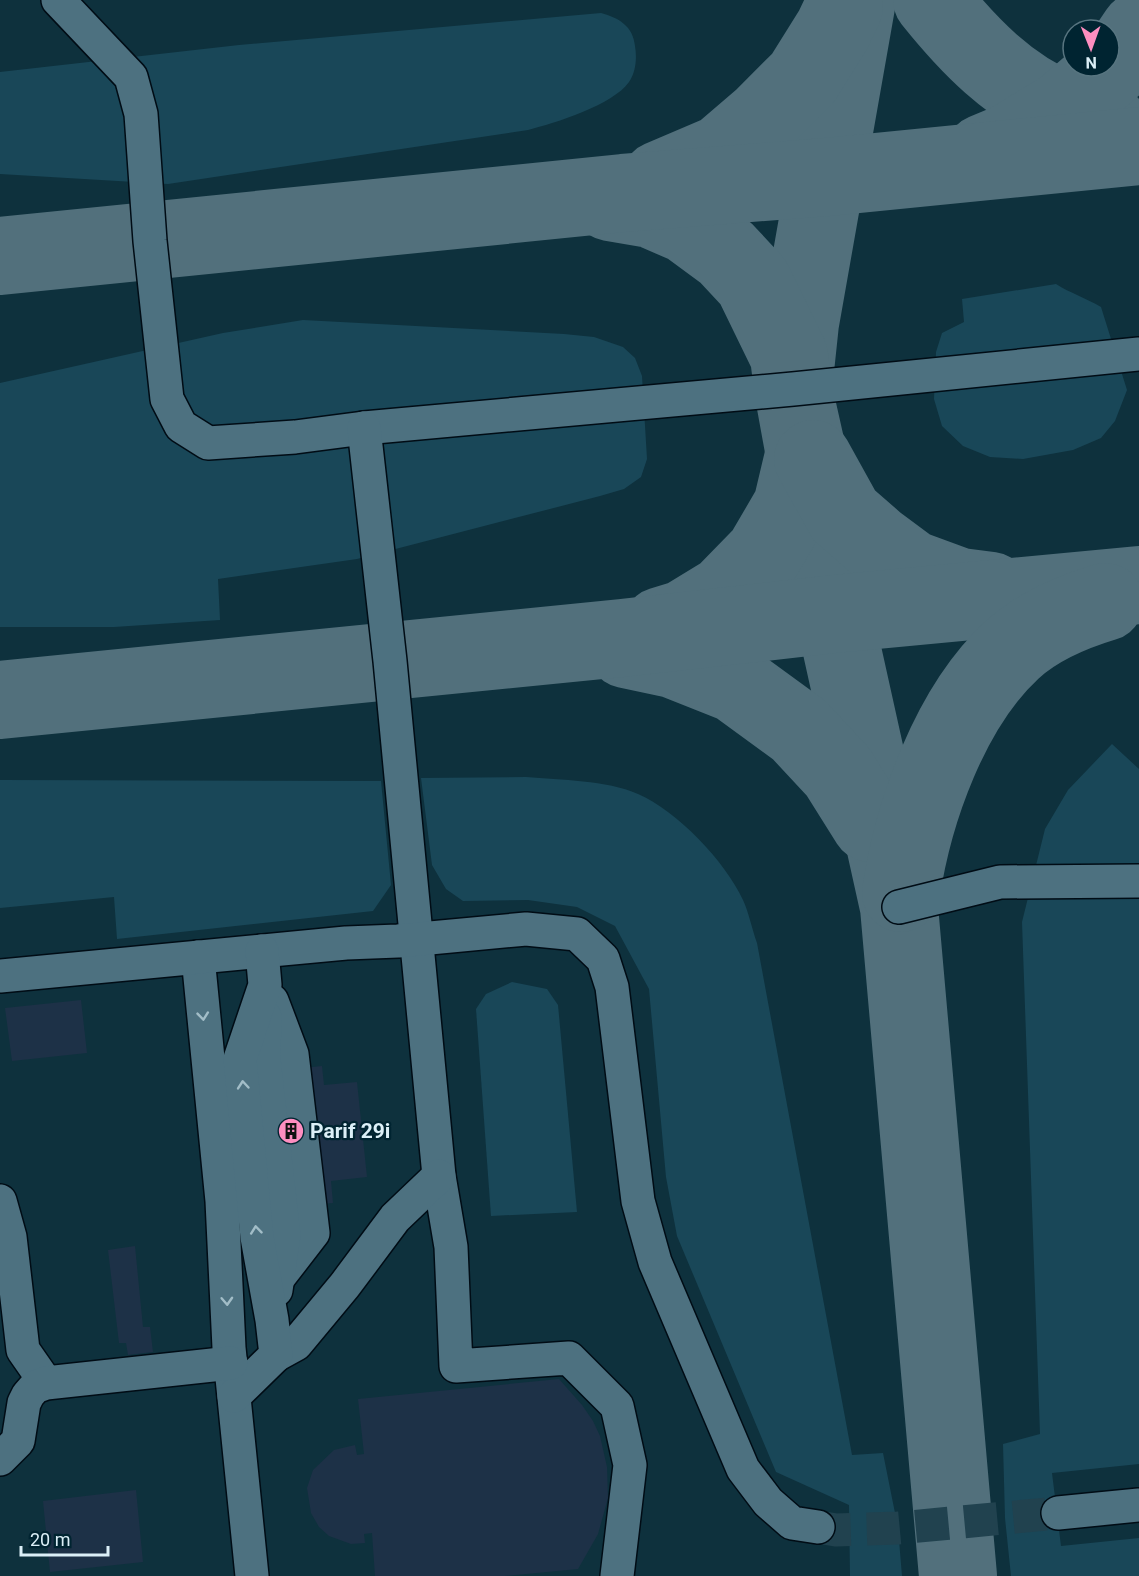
<svg xmlns="http://www.w3.org/2000/svg" width="1139" height="1576" font-family="Roboto,sans-serif">
<style>
.built{fill:#0e313d;fill-rule:evenodd}
.green{fill:#194758}
.lines{fill:none;stroke-linecap:round;stroke-linejoin:round}
.taxiway{stroke:#52707c;stroke-width:78}
.building{fill:#1d3147}
.minor-tunnel{stroke:#21424f;stroke-width:33;stroke-dasharray:33 16;stroke-linecap:butt}
.minor-casing{stroke:#000c15;stroke-width:36}
.minor{stroke:#4d7180;stroke-width:33}
.oneway{stroke:#a2bdc7}
.labels{text-anchor:middle;dominant-baseline:central;stroke-width:4.5;stroke-linejoin:round;paint-order:stroke}
.poi-label{font-size:21px;font-weight:bold;fill:#dbeff7;stroke:#002431;text-anchor:start}
</style>
<rect width="100%" height="100%" fill="#002431"/>
<!-- built -->
<path class="built" d="M0 0H1139V1576H0ZM1073 30H1109V66H1073Z"/>
<!-- green -->
<g class="green">
<path d="M601 13C619 18 633 26 635 46 637 58 636 72 629 82 613 105 555 123 528 130L168 184 0 174V72L239 45Z"/>
<path d="M1056 284C1070 293 1086 298 1101 307L1127 390 1115 421 1101 438 1073 450 1023 459 990 457 963 446 942 426 934 399 936 352 942 333 964 322 962 299Z"/>
<path d="M303 320 564 334 594 337 623 347 635 358 642 376 647 459 641 477 624 489 600 496 357 559 218 579 220 620 114 627H0V383L223 333Z"/>
<path d="M1112 744 1139 769V1464L1052 1473 1061 1546 1139 1538V1576H1011L1005 1518 1003 1444 1040 1434 1022 922 1045 829 1068 790Z"/>
<path d="M526 777C561 780 606 780 638 794 677 811 725 861 743 900 749 913 752 929 757 943L852 1455 883 1453 898 1528 902 1576H850L849 1505 776 1472 677 1236 666 1177 649 989 615 926 577 907 528 900 463 901 446 889 432 865 421 778Z"/>
<path d="M0 780 381 781 391 885 373 911 117 939 114 897 0 908Z"/>
<path d="M512 982 547 989 558 1005 577 1212 491 1216 476 1009 486 994Z"/>
</g>
<g class="lines">
<!-- taxiway -->
<g class="taxiway">
<path d="M857 0 800 323 793 389 834 614 899 907 958 1576"/>
<path d="M932 0C968 45 1009 88 1064 110 1078 115 1094 119 1109 124"/>
<path d="M984 153 1008 143 1064 109 1118 62 1139 31"/>
<path d="M660 180 721 154 763 118 803 78 833 30 844 7"/>
<path d="M610 202 651 209 688 225 726 253 753 282 789 356 793 389 806 447 792 506 764 554 725 594 684 619 661 626"/>
<path d="M0 256 623 193 827 177 1139 146"/>
<path d="M813 459 844 515 876 543 911 569 960 587 991 591"/>
<path d="M626 649 673 659 736 684 799 730 838 772 870 823"/>
<path d="M0 700 622 638 834 614 1139 585"/>
<path d="M901 893C913 812 950 707 1012 650 1037 627 1072 612 1105 602"/>
</g>
</g>
<!-- building -->
<g class="building">
<path d="M81 1000 87 1053 12 1061 5 1008Z"/>
<path d="M322 1066 324 1085 357 1082 367 1177 331 1181 333 1203 228 1213 214 1077Z"/>
<path d="M135 1246 143 1327H150L153 1352 128 1355 126 1343H119L108 1250Z"/>
<path d="M559 1379 582 1405 593 1421 600 1436 607 1467 608 1498 598 1534 578 1569 505 1576H375L372 1533 364 1534 365 1543 351 1544 329 1536 319 1527 311 1513 307 1488 313 1470 334 1450 355 1445 357 1455 364 1454 358 1399Z"/>
<path d="M136 1490 143 1562 50 1572 43 1501Z"/>
</g>
<g class="lines">
<!-- minor-tunnel -->
<path class="minor-tunnel" d="M818 1527 836 1530 898 1528 1058 1513"/>
<!-- minor casing -->
<g class="minor-casing">
<g id="minor">
<path d="M58 0 131 77 141 114 150 241 167 399 181 426 208 443 295 437 364 428 793 389 1139 354"/>
<path d="M364 428 390 661 439 1176 451 1247 456 1366 569 1358 617 1406 630 1465 617 1576"/>
<path d="M899 907 1000 882 1139 881"/>
<path d="M198 957 222 1201 229 1348 252 1576"/>
<path d="M0 976 346 943 398 941 526 929 577 934 603 959 612 987 638 1201 655 1262 743 1469 768 1502 792 1523 818 1527"/>
<path d="M272 1001 292 1054 313 1233 279 1277"/>
<path d="M265 1017 264 1059 284 1235 276 1290"/>
<path d="M0 1201 10 1237 23 1350 46 1383"/>
<path d="M276 1355 296 1344 345 1285 395 1218 439 1176"/>
<path d="M234 1396 276 1355 272 1320 257 1237 240 1059 265 985 262 951"/>
<path d="M0 1459 18 1441 24 1403 28 1395 35 1387 46 1383 231 1363"/>
<path d="M1058 1513 1139 1505"/>
</g>
</g>
<!-- minor -->
<use href="#minor" class="minor"/>
</g>
<!-- one-way arrows -->
<defs><path id="oneway-chevron" d="M-2-3.5L2.5 0L-2 3.5" fill="none" stroke-width="1.6" stroke-linecap="round" stroke-linejoin="round" transform="scale(1.5)"/></defs>
<g class="oneway">
<use href="#oneway-chevron" transform="translate(203 1016) rotate(84)"/>
<use href="#oneway-chevron" transform="translate(243 1085) rotate(-95)"/>
<use href="#oneway-chevron" transform="translate(256 1230) rotate(-96)"/>
<use href="#oneway-chevron" transform="translate(227 1301) rotate(87)"/>
</g>
<!-- icons -->
<defs>
<g id="building-disc" transform="scale(1.35)"><circle r="9.5" fill="#fd8ec0" stroke="#002431"/><path d="M-4-6H4V6H1V3H-1V6H-4ZM-2.5-4.3h1.7v1.8h-1.7ZM.8-4.3h1.7v1.8H.8ZM-2.5-1h1.7V.8h-1.7ZM.8-1h1.7V.8H.8Z" fill="#111"/></g>
</defs>
<g fill-rule="evenodd">
<use href="#building-disc" x="291" y="1131"/>
</g>
<g class="labels">
<!-- poi labels -->
<g class="poi-label">
<text x="310" y="1131">Parif 29i</text>
</g>
</g>
<!-- north arrow -->
<g transform="translate(1091 48) rotate(179)"><circle r="28" fill="#002431" stroke="#587580" stroke-width="1.5"/>
<path d="M0-4.5L10 22L0 15L-10 22Z" fill="#fd8ec0"/>
<text y="-9" font-size="16" font-weight="bold" text-anchor="middle" fill="#dbeff7">N</text>
</g>
<!-- scale -->
<path d="M21 1546v9h87v-9" fill="none" stroke="#dbeff7" stroke-width="3"/>
<text x="30" y="1546" font-size="18" fill="#dbeff7" stroke="#002431" stroke-width="4.5" paint-order="stroke">20 m</text>
</svg>
